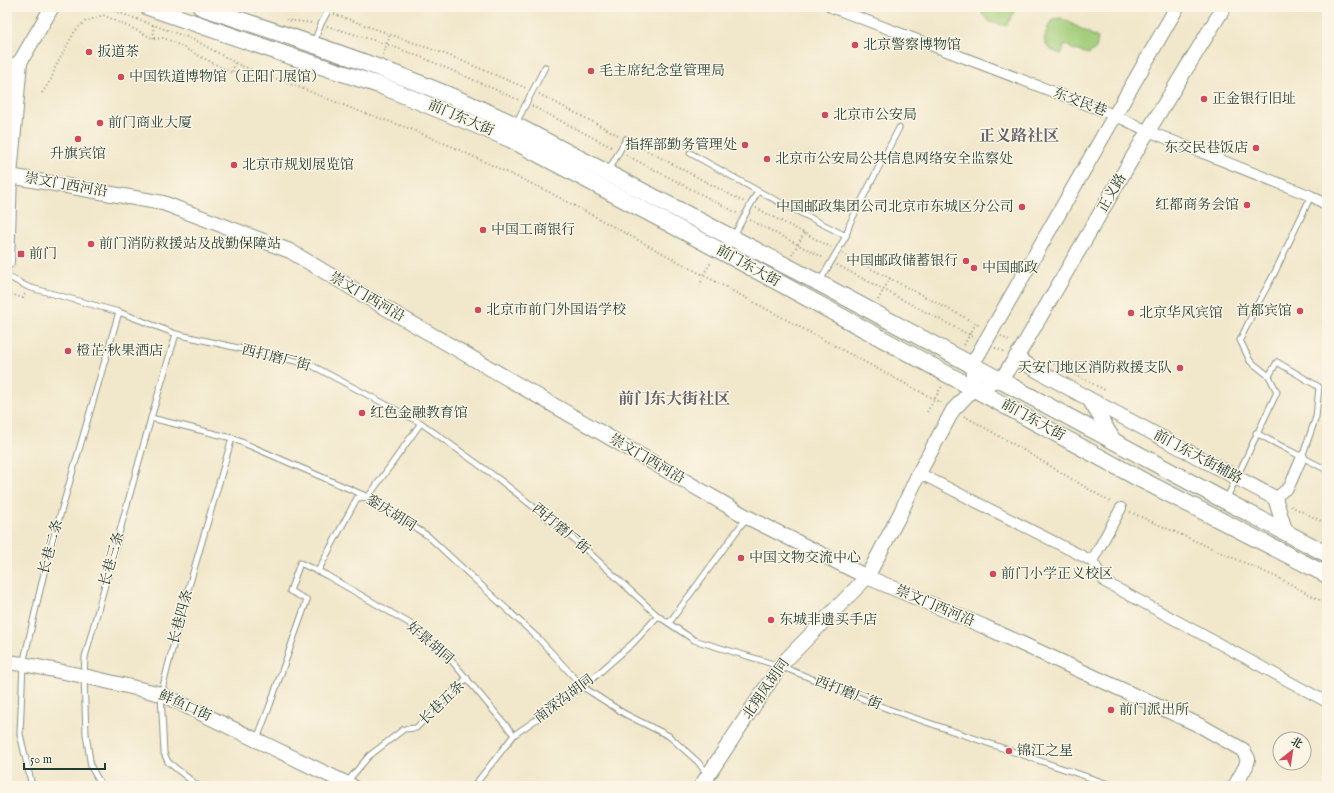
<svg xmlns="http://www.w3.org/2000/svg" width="1334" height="793" font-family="'IM FELL English','Noto Serif SC',serif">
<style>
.green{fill:#a3cd7a;stroke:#618557}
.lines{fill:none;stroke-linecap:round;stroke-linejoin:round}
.lane-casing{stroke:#889280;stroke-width:7}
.street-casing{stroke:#889280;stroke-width:12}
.secondary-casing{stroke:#889280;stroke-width:16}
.primary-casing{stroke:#889280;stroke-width:18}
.path{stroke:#889280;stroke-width:2;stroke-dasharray:1 3;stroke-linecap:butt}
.lane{stroke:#fff;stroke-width:5}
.street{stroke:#fff;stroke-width:10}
.secondary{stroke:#fff;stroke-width:14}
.primary{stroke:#fff;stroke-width:16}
.poi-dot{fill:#d1495b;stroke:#fcf5e5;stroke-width:1.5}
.labels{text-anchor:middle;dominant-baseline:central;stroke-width:3;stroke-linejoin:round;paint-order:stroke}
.poi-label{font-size:14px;fill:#1f3d34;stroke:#fcf5e5;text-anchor:start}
.street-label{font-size:14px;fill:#1f3d34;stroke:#fcf5e5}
.quarter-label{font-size:16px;font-weight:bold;fill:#64656c;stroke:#fcf5e5}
</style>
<rect width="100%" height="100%" fill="#fcf5e5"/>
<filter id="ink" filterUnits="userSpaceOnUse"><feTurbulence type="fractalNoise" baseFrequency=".025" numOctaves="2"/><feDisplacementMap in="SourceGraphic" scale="8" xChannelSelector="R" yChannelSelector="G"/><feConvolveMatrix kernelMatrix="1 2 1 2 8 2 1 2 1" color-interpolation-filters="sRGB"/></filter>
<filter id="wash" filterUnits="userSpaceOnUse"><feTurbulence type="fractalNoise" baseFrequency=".012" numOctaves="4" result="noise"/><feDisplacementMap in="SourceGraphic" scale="16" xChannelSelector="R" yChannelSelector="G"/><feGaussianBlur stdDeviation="0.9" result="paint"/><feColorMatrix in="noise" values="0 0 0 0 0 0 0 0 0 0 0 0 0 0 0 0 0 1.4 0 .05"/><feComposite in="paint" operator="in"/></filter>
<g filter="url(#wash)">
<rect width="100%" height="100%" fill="#f1e7cb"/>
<!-- green -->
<g class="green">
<path d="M986 7H1017L1006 26 990 22 982 14Z"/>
<path d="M1061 18 1098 38 1096 48 1089 54 1072 49 1065 44 1061 54 1049 49 1044 40 1048 27 1054 19Z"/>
</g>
</g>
<g filter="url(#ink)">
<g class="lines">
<!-- lane casing -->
<g class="lane-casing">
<g id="lane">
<path d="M314 42 321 24 330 7"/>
<path d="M516 123 545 67"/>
<path d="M690 153 758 191 846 236 820 281"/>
<path d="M608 172 626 139"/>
<path d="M846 236 850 223 899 128"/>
<path d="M725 252 758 191"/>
<path d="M7 276 28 287 119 312 176 334 309 364 421 423 500 480 581 545 658 616 694 640 780 666 888 709 1114 786"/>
<path d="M151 418 232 438 368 497 428 536 539 639 583 687 625 714 669 736 698 762 716 786"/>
<path d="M1256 433 1302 457 1316 417 1319 387 1277 362 1269 376"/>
<path d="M1302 457 1327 470"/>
<path d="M1226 500 1277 392 1269 376 1250 361 1240 340 1257 305 1274 274 1311 196"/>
<path d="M326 575 409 623 451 660 514 735"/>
<path d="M669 623 747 517"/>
<path d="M257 739 270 705 307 600 290 591 300 563 326 575 318 571 357 498 368 497 421 423"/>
<path d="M347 782 369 756 404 729 416 728 467 678"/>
<path d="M32 786 20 734 23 664 47 560 119 312"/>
<path d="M102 786 91 767 86 734 84 676 85 657 151 418 176 334"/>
<path d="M198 786 168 762 164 753 161 694 181 614 232 438"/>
<path d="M474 786 514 735 583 687 633 643 658 616"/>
</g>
</g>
<!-- street casing -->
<g class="street-casing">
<g id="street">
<path d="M831 7 1114 115 1148 131 1311 196 1327 205"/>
<path d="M919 473 1092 561"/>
<path d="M1275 498 1289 487 1302 457"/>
<path d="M1121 508 1092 561 1105 582 1327 702"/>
</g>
</g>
<!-- secondary casing -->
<g class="secondary-casing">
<g id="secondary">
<path d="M7 69 20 62"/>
<path d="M10 176 163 203 290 251 370 299 747 517 867 577 983 626 1201 726 1243 750 1248 759 1246 766 1235 786"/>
<path d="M7 262 10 176 20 62 52 7"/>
<path d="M1016 357 1031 367 1089 399 1275 498 1286 533"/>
<path d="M974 388 972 365 1177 7"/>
<path d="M1089 399 1115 442"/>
<path d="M7 662 23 664 84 676 161 694 352 786"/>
<path d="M701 786 780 666 867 577 900 514 919 473 953 410 974 388 1001 380 1022 348 1148 131 1224 7"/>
</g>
</g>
<!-- primary casing -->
<g class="primary-casing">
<g id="primary">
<path d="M148 7 284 54 382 86 510 139 719 250 1138 478 1327 575"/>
<path d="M201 7C307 42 414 76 515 125L819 283 1216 496 1327 554"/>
</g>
</g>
<!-- path -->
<g class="path">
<path d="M103 7 195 40 239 65 301 88 353 109 408 128 453 147 547 191 943 404"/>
<path d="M310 7 320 10"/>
<path d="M256 12 258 7"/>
<path d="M334 14 453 57 526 88"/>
<path d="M286 20 313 23"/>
<path d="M153 25 154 39"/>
<path d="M327 26 386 44 426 59 519 100"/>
<path d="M383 55 390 34"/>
<path d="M42 93 52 78 55 68 75 31 84 22 103 15 136 30 154 39 163 38 169 40 232 73 235 63"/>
<path d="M539 94 620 136"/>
<path d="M532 106 613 148"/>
<path d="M633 143 744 202"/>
<path d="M626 155 737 213"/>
<path d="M756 208 831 247"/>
<path d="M750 220 824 258"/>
<path d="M843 254 981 326"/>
<path d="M792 255 804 233"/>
<path d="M837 265 975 338"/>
<path d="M700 286 703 275 712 261"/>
<path d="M7 293 23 298 25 294"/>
<path d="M878 300 890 278"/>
<path d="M1001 336 1011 342"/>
<path d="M964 345 976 323"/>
<path d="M995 348 1005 352"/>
<path d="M1050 362 1105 390"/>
<path d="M927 412 942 386"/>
<path d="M964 416 1015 445 1112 503"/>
<path d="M1291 506 1327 524"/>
<path d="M1130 512 1283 580 1327 604"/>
</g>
<!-- lane -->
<use href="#lane" class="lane"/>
<!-- street -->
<use href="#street" class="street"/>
<!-- secondary -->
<use href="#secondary" class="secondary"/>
<!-- primary -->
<use href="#primary" class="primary"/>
</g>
</g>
<!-- markers -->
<g class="poi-dot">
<circle cx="855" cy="45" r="4"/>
<circle cx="89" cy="52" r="4"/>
<circle cx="591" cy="71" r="4"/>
<circle cx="121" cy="77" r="4"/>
<circle cx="1204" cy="99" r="4"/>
<circle cx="825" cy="115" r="4"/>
<circle cx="100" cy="123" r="4"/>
<circle cx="78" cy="139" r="4"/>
<circle cx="745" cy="145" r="4"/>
<circle cx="1256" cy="148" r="4"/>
<circle cx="767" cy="159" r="4"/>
<circle cx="234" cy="165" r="4"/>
<circle cx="1247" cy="205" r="4"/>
<circle cx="1022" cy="207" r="4"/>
<circle cx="483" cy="230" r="4"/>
<circle cx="91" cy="244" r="4"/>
<rect x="17" y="250" width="8" height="8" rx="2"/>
<circle cx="966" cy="261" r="4"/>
<circle cx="974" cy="268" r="4"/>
<circle cx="478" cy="310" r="4"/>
<circle cx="1300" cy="311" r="4"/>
<circle cx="1131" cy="313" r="4"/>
<circle cx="68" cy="351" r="4"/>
<circle cx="1180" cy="368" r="4"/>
<circle cx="362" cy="413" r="4"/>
<circle cx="741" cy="558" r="4"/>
<circle cx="993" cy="574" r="4"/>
<circle cx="771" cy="620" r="4"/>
<circle cx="1111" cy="710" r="4"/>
<circle cx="1009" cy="751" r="4"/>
</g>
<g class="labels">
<!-- poi labels -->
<g class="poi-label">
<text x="863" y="45">北京警察博物馆</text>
<text x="97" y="52">扳道茶</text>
<text x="599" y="71">毛主席纪念堂管理局</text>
<text x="129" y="77">中国铁道博物馆（正阳门展馆）</text>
<text x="1212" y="99">正金银行旧址</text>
<text x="833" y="115">北京市公安局</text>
<text x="108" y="123">前门商业大厦</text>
<text x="737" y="145" text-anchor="end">指挥部勤务管理处</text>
<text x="1248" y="148" text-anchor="end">东交民巷饭店</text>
<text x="78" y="154" text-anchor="middle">升旗宾馆</text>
<text x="775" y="159">北京市公安局公共信息网络安全监察处</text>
<text x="242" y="165">北京市规划展览馆</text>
<text x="1239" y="205" text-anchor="end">红都商务会馆</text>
<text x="1014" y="207" text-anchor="end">中国邮政集团公司北京市东城区分公司</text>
<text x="491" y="230">中国工商银行</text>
<text x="99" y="244">前门消防救援站及战勤保障站</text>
<text x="29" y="254">前门</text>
<text x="958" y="261" text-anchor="end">中国邮政储蓄银行</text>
<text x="982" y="268">中国邮政</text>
<text x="486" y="310">北京市前门外国语学校</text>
<text x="1292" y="311" text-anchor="end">首都宾馆</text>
<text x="1139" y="313">北京华风宾馆</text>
<text x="76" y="351">橙芷·秋果酒店</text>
<text x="1172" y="368" text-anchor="end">天安门地区消防救援支队</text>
<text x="370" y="413">红色金融教育馆</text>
<text x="749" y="558">中国文物交流中心</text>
<text x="1001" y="574">前门小学正义校区</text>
<text x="779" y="620">东城非遗买手店</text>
<text x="1119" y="710">前门派出所</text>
<text x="1017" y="751">锦江之星</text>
</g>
<!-- street labels -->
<g class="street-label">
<text transform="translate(1080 102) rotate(21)">东交民巷</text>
<text transform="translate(461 118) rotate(23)">前门东大街</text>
<text transform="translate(66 185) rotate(10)">崇文门西河沿</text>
<text transform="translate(1112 193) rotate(-60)">正义路</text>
<text transform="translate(748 266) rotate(29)">前门东大街</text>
<text transform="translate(367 297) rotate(30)">崇文门西河沿</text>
<text transform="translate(276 358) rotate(14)">西打磨厂街</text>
<text transform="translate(1033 420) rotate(29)">前门东大街</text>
<text transform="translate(1198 457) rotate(28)">前门东大街辅路</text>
<text transform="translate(647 459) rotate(30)">崇文门西河沿</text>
<text transform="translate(391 513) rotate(32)">銮庆胡同</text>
<text transform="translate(561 529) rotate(40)">西打磨厂街</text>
<text transform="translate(51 547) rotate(-75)">长巷二条</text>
<text transform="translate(112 559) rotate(-74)">长巷三条</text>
<text transform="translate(935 606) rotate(23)">崇文门西河沿</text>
<text transform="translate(181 617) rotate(-75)">长巷四条</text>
<text transform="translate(430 643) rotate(41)">好景胡同</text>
<text transform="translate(766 689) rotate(-55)">北翔凤胡同</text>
<text transform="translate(848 693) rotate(21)">西打磨厂街</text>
<text transform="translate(564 699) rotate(-37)">南深沟胡同</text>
<text transform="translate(442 703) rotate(-44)">长巷五条</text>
<text transform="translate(185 706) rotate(24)">鲜鱼口街</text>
</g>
<!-- quarter labels -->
<g class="quarter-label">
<text x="1019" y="137">正义路社区</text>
<text x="674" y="400">前门东大街社区</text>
</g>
</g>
<!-- margin -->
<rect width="1334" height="793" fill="none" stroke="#fcf5e5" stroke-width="24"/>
<!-- north arrow -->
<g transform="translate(1292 751) rotate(30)"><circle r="19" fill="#fcf5e5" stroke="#a4ab9e"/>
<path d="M0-3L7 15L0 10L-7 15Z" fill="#d1495b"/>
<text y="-6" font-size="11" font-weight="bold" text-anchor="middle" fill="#1f3d34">北</text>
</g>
<!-- scale -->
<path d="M24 763v6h81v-6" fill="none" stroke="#1f3d34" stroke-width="2"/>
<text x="30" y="763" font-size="12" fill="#1f3d34" stroke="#fcf5e5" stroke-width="3" paint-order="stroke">50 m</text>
</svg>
